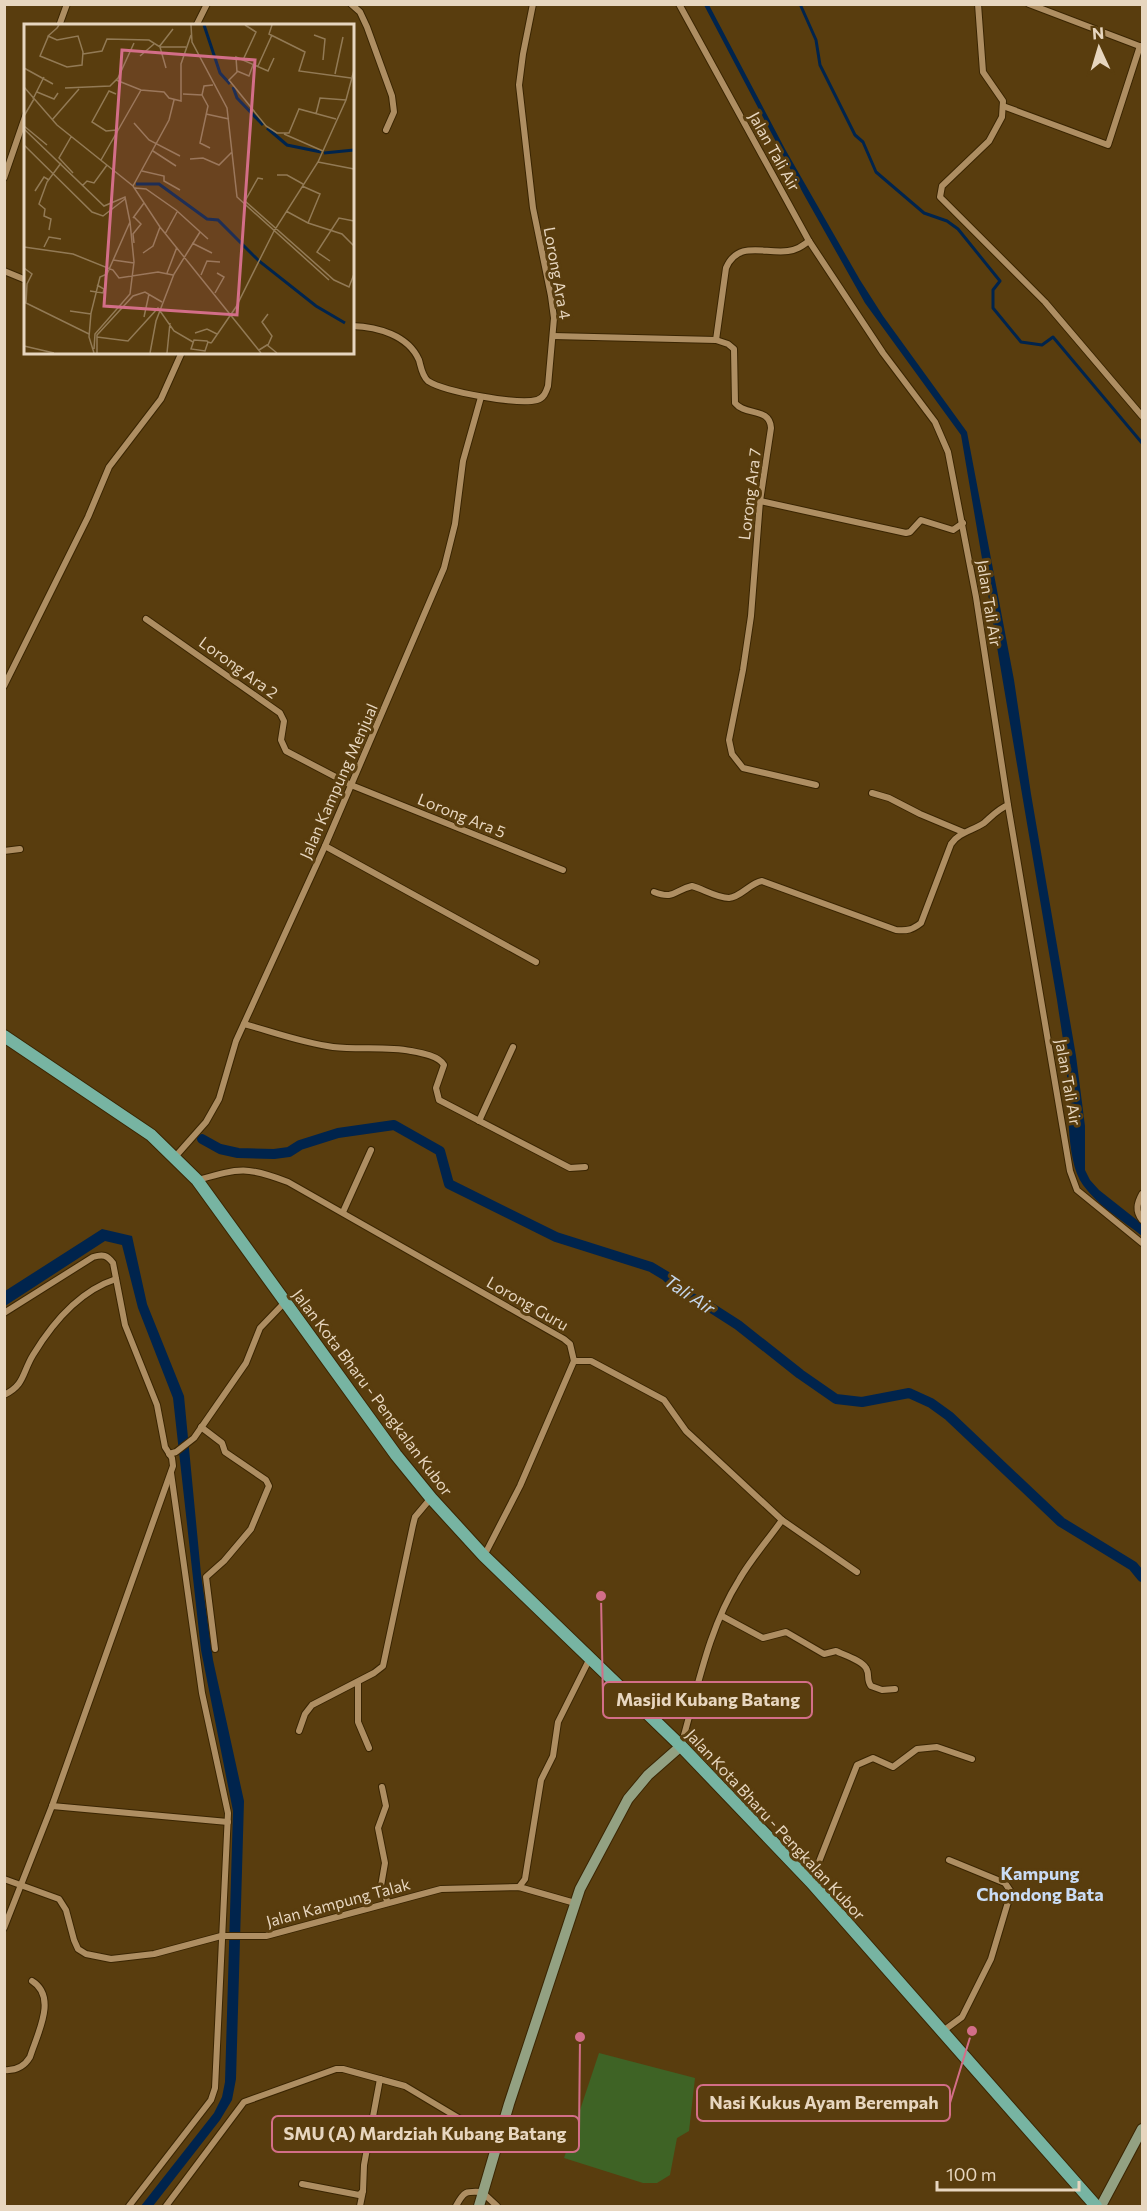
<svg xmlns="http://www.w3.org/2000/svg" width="1147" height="2211" font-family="Commissioner,sans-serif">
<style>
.green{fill:#3e6325}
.water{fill:#00244d}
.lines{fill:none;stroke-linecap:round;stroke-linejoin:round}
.stream{stroke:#00244d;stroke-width:3}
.canal{stroke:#00244d;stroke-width:10}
.street-casing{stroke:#3a2502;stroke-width:8}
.secondary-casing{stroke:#3a2502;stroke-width:12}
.primary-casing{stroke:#3a2502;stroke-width:14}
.street{stroke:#ae8e62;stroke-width:6}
.secondary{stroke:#93a182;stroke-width:10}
.primary{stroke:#77b4a2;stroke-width:12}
.labels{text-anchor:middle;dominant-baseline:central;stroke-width:6;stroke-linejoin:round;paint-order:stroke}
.street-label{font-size:16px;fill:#e7d6bf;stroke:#593d0e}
.water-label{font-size:18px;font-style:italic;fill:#c5d6eb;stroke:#593d0e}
.neighbourhood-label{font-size:18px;font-weight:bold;fill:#c9dcf5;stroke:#593d0e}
.inset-river{fill:none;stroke:#00244d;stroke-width:3}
.inset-road{fill:none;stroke:#927a55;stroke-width:1.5}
.view{fill:#d36e88;fill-opacity:0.15;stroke:#d36e88;stroke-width:3}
.inset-edge{fill:none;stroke:#e7d6bf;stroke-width:3}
.leader{fill:none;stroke:#d36e88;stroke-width:2}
.callout-dot{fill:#d36e88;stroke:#593d0e;stroke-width:2}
.callout{fill:#593d0e;stroke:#d36e88;stroke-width:2}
.callout-label{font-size:18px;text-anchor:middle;font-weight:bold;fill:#e7d6bf}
</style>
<rect width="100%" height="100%" fill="#593d0e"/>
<!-- green -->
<path class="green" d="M599 2053 695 2078 689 2131 677 2138 670 2175 657 2183H643L564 2158Z"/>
<!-- water -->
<g class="water">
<path d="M704 5H709L785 149 860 280 883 316 967 432 1014 680 1031 794 1076 1056 1085 1126V1170L1090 1180 1099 1190 1142 1224V1236C1123 1221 1098 1206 1083 1185 1064 1158 1070 1097 1066 1064 1064 1043 1060 1021 1057 1000L961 435 865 303 803 193Z"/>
<path d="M102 1229 132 1236 147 1304 184 1396 201 1574 213 1660 244 1801 236 2079 232 2100 220 2120 153 2206H141L214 2113 222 2097 225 2082 233 1811 201 1650 173 1398 138 1308 122 1245 105 1241 5 1306V1291Z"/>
</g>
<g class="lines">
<!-- stream -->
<path class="stream" d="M800 4 816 40 820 65 855 135 863 142 876 172 924 213 947 221 958 229 1000 281 993 290V308L1021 342 1042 345 1053 337 1142 443"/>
<!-- canal -->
<path class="canal" d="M202 1139 220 1149 238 1153 274 1154 289 1152 300 1145 338 1133 394 1125 440 1151 449 1184 556 1237 651 1267 666 1276 686 1295 713 1309 738 1325 800 1374 836 1399 862 1402 909 1393 931 1403 949 1416 1061 1522 1133 1566 1142 1577"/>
<!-- street casing -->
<g class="street-casing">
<g id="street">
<path d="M351 4 360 12 367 27 392 96 394 112 386 130"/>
<path d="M679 4 809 241 883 353 935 422 948 452 976 597 1008 805 1070 1171 1077 1190 1142 1243"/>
<path d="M978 4 983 72 1003 101 1002 117 989 141 942 186 940 197 1045 302 1142 416"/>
<path d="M1029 4 1142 47"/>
<path d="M59 26 67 4"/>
<path d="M196 26 207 4"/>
<path d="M1003 106 1108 145 1140 46"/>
<path d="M4 178 26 114"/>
<path d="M4 271 26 280"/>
<path d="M352 326C378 327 408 335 419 360 421 367 422 376 428 381 445 392 518 405 537 400 544 398 546 392 548 386L554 318 551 296 533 208 519 85 523 54 533 4"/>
<path d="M553 336 716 340 728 344 734 349 735 403C745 416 770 407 771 428L760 501 751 616 743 670 729 740 732 754 743 768 816 785"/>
<path d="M716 340 726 268C738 240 764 254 788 251 797 250 802 246 809 241"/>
<path d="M760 501 906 533 910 532 921 520 953 530 963 523"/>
<path d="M146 619 280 713 284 721 281 740 286 751 351 785 563 870"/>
<path d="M4 686 88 517 109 467 161 399 182 352"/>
<path d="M872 793 889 798 920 814 963 832"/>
<path d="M325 846 536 962"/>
<path d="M4 851 20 849"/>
<path d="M654 892C675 900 674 890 692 886 703 889 717 898 729 898 741 897 750 883 762 881L896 930C907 931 912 930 921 923L951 844C959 832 972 831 984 823 992 816 998 809 1008 805"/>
<path d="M244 1024C273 1032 303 1043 333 1047 359 1050 386 1046 411 1051 422 1053 439 1056 444 1065L436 1088 439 1100 570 1168 585 1167"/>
<path d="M479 1121 513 1047"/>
<path d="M175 1157 206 1122 219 1099 236 1041 325 846 444 568 455 524 463 461 481 397"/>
<path d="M198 1180C240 1168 246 1166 288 1182L564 1339 570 1344 574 1361"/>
<path d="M1142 1194C1137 1203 1135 1211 1142 1220"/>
<path d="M343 1212 371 1150"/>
<path d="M4 1313 93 1257C103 1254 107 1255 113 1263L125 1325 157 1405 165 1447 172 1458 173 1466 52 1806 4 1928"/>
<path d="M574 1361H591L664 1400 686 1431 782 1520 857 1572"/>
<path d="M4 1395C25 1385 22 1373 33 1355 53 1322 79 1291 116 1279"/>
<path d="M201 1427 222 1443 225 1452 266 1480 269 1486 251 1529 224 1561 206 1577 215 1649"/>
<path d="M169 1454 176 1452 194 1438 246 1363 260 1328 285 1302"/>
<path d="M484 1556 520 1486 574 1361"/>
<path d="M722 1616 763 1638 786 1632 824 1654 836 1651C844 1655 861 1660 866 1668 870 1674 866 1680 871 1686L882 1690 895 1689"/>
<path d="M358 1682V1722L369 1748"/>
<path d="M299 1731 305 1714 312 1705 374 1673 383 1666 413 1525 415 1517 431 1498"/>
<path d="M681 1746C697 1691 708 1629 739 1580 751 1559 768 1540 782 1520"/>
<path d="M382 1787 386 1806 378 1828 385 1863 381 1886 388 1903"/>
<path d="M52 1806 228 1822"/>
<path d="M4 1879 59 1899 66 1910 74 1940 78 1949 86 1954 111 1959 154 1954 221 1936H266L441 1889 519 1887 575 1903"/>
<path d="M811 1882 857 1765 873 1758 893 1767 917 1749 937 1747 972 1759"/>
<path d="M519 1887 525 1879 541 1780 553 1756 558 1722 590 1658"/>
<path d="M943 2031 962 2017 991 1959 1011 1892 1005 1883 949 1860"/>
<path d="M4 2070C16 2071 24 2067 30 2057 37 2034 58 1997 32 1981"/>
<path d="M302 2184 359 2195 363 2191"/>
<path d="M129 2206 211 2100 215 2088 228 1813 202 1693 171 1473"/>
<path d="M166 2206 244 2102 336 2069H343L405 2086 497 2141"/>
<path d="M360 2206 363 2191 364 2165 380 2079"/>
<path d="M456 2206C464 2191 466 2191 482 2192L497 2206"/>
</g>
</g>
<!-- secondary casing -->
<g class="secondary-casing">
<g id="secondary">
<path d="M479 2206 509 2104 580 1889 628 1799 648 1775 681 1746"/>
<path d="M1101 2206 1142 2129"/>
</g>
</g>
<!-- primary casing -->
<g class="primary-casing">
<path id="primary" d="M4 1036 151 1135 197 1180 396 1455 431 1498 484 1556 681 1746 811 1882 1096 2206"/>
</g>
<!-- street -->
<use href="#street" class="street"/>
<!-- secondary -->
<use href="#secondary" class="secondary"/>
<!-- primary -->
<use href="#primary" class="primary"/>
</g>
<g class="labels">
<!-- street labels -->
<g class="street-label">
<text transform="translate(775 151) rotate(61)">Jalan Tali Air</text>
<text transform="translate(558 273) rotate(80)">Lorong Ara 4</text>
<text transform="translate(749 494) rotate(-83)">Lorong Ara 7</text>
<text transform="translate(990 603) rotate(81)">Jalan Tali Air</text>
<text transform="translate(239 667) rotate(36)">Lorong Ara 2</text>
<text transform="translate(338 781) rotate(-66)">Jalan Kampung Menjual</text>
<text transform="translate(462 815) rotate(22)">Lorong Ara 5</text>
<text transform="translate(1069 1082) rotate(80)">Jalan Tali Air</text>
<text transform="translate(528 1303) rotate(30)">Lorong Guru</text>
<text transform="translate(373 1392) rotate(53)">Jalan Kota Bharu - Pengkalan Kubor</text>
<text transform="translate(776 1824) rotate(47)">Jalan Kota Bharu - Pengkalan Kubor</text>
<text transform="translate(338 1902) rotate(-15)">Jalan Kampung Talak</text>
</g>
<!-- water labels -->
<g class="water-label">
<text transform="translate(690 1294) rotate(34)">Tali Air</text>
</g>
<!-- neighbourhood labels -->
<g class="neighbourhood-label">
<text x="1040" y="1873">Kampung<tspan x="1040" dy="21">Chondong Bata</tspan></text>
</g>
</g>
<!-- overview -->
<g transform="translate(24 24)">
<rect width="330" height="330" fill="#593d0e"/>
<path class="inset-river" d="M180 1 196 49 206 60M209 63 213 74 239 101M243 104 263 121 297 128M300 129 330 126M112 160H135L183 195 194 196 235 237 292 282 321 299"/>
<path class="inset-road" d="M167 1 168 18 203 84 213 173 305 256M248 1 245 10 281 28 275 47 327 54M290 11 301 15 299 36M24 12 33 16 54 12 59 28 58 41 43 43 16 32 24 13V12L33 4 35 1M135 23 149 5M136 23 142 44M59 30 78 27 83 15 125 16 136 23H162M116 32 130 20M250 34 244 47 212 33 213 48 205 56 242 102 253 109H265L275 85 312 95M219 36 232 8 221 1M234 42 248 11M0 44 29 60M213 47 225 52 229 41M311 50 319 13M92 56 117 66 140 68 145 74 157 77V40L167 11M0 63 33 101 109 162 136 203 237 329M41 64 86 62 94 54 110 19M13 68 30 75 34 69M92 70 85 67 68 98 82 107 93 106M159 70 178 71M9 75 20 53M182 90 205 95M292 90 296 74 322 76M0 92 10 75M28 96 55 65M110 99 125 116 156 132M0 102 23 121M0 105 80 182 101 173 106 198 83 250 76 253 67 289 65 313 70 329M260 110 299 127M47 113 35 134 49 149M0 121 68 188 79 192 101 175M186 124 176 119 184 82 178 71 180 62 189 61M129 127 152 142M166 135 179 134 195 141 208 128M77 136 117 66M294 138 330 145M118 147 140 152V157L156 166M253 151H263L279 160M239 155 234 154 221 177 310 256 325 263 330 250M58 162 63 157 70 159 83 141M109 162 145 96 150 76M278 162 296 170 284 199M111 164 122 165 152 186 184 215M11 167 20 153 25 156M262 187 284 199 318 210 330 222M109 194 120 179M25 206 27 195 20 192 21 185 15 180 23 158 37 139M141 210 153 188M110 219 109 210 117 200 110 193M168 219 188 229M0 223 49 230 89 246 95 254 134 248 149 251M20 223 25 213 37 215M119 229 129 222 136 203M89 236 110 239M306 237 293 228 315 194 330 197M0 244 8 250 3 260 2 279M143 249 153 223M177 251 183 237 196 238M66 267 79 269 80 265 73 261M191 269 200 253 193 249M0 278 65 310M46 287 67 290M244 290 238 298 248 312 244 321M120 293 125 270M171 309 183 305 193 310M73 313 104 317 134 284 150 307 169 318M184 318 181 327 167 325 170 316 183 317 184 318 187 319 188 318 212 283 250 207 294 138 322 76 330 46M0 322 30 329M70 325 71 310 106 270 110 238 106 198M235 326 243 321 253 329M73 329V311L109 272 121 268 138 278M126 329 132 297 150 250 176 208M143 329 146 299"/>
<path class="view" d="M98 26 231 36 213 291 80 282Z"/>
<rect width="330" height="330" class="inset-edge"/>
</g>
<!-- callouts -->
<path class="leader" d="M601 1596L603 1700M972 2031L950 2103M580 2037L579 2134"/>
<g class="callout-dot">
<circle cx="601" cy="1596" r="6"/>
<circle cx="972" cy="2031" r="6"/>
<circle cx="580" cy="2037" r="6"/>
</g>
<g class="callout">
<rect x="603" y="1682" width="209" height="36" rx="6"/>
<rect x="697" y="2085" width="253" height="36" rx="6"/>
<rect x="272" y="2116" width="307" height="36" rx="6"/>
</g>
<g class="callout-label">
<text x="708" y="1706">Masjid Kubang Batang</text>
<text x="824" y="2109">Nasi Kukus Ayam Berempah</text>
<text x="425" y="2140">SMU (A) Mardziah Kubang Batang</text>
</g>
<!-- border -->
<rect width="1147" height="2211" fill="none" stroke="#e7d6bf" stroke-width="12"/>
<!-- north arrow -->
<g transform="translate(1099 48) rotate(356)" stroke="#593d0e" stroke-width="4.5" paint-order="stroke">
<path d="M0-4.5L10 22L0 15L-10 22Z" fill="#e7d6bf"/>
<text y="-9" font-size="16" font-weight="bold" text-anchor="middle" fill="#e7d6bf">N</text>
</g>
<!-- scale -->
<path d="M937 2181v9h142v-9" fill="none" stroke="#e7d6bf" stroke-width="3"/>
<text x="946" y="2181" font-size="18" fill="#e7d6bf" stroke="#593d0e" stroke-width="4.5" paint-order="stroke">100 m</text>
</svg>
